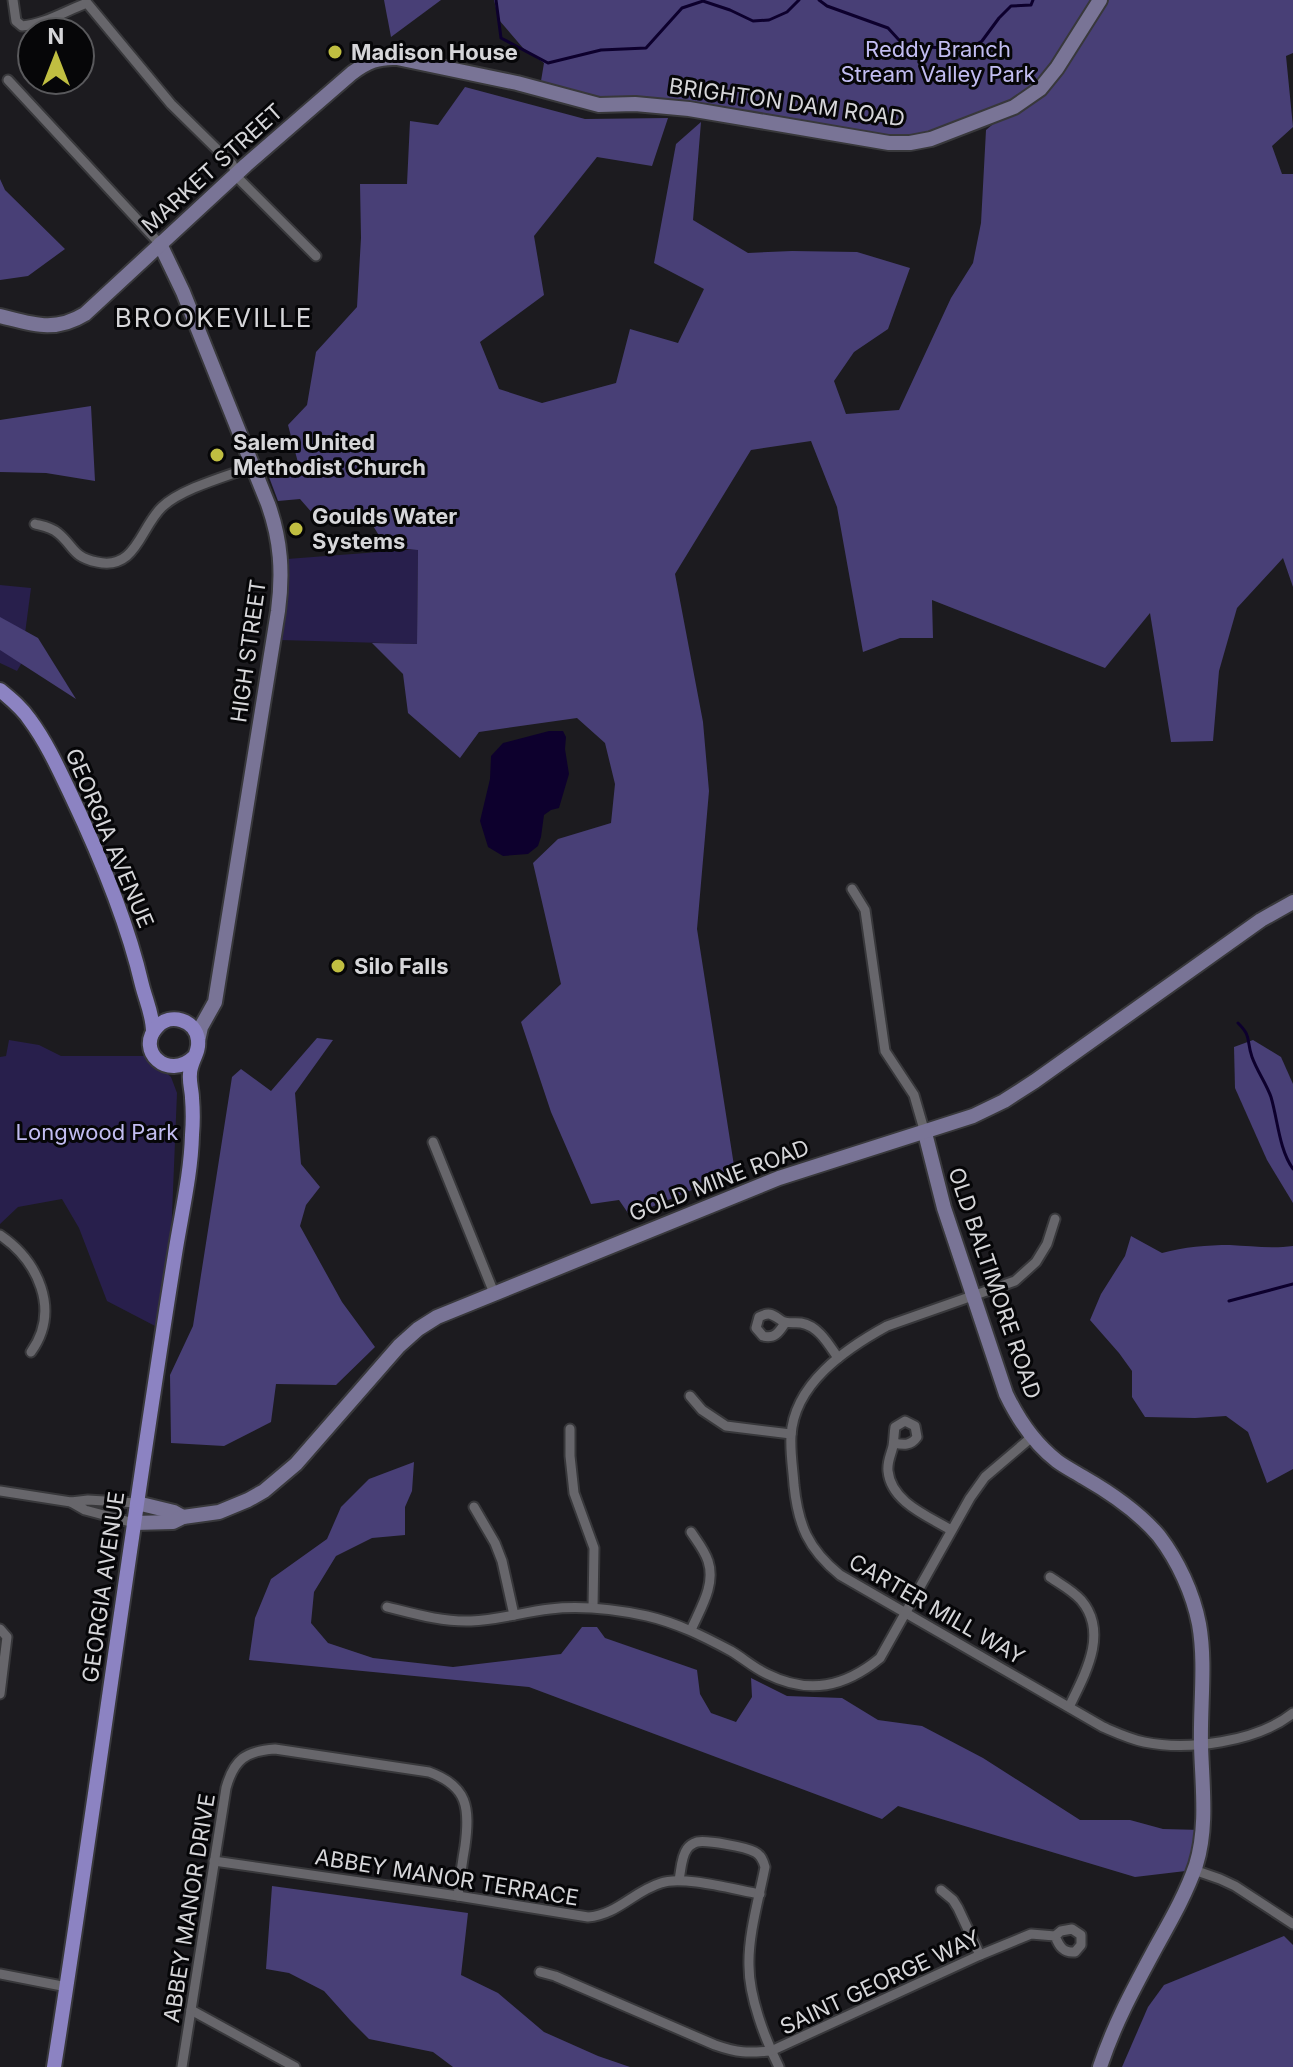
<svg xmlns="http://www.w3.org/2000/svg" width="1293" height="2067" font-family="Inter,sans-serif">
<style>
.green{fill:#281f4c}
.forest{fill:#483f76}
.water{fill:#0d002d}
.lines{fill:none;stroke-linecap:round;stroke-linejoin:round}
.stream{stroke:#0d002d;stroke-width:3}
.street-casing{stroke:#38383b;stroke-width:13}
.secondary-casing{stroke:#38383b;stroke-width:18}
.primary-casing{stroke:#38383b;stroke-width:18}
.street{stroke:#67666b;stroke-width:9}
.secondary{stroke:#797496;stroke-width:14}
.primary{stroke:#8c83c2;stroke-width:14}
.poi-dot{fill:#c0be41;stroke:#060608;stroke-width:3}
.labels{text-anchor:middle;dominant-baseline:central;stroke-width:6;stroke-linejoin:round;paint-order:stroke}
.park-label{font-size:22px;fill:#c2bdf1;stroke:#060608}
.poi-label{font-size:22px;font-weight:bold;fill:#d6d6d9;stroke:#060608;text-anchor:start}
.street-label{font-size:22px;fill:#d6d6d9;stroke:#060608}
.quarter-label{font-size:26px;letter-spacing:2px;fill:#d6d6d9;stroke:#060608}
</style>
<rect width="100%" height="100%" fill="#1c1b1f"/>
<!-- green -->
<g class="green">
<path d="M418 549 417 644 280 640 287 577V559Z"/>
<path d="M0 585 31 588 21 664 17 671 0 663Z"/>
<path d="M9 1040 39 1045 61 1056H147L171 1077 177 1093 171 1239 157 1327 107 1301 79 1228 62 1199 18 1207 0 1224V1057L6 1056Z"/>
</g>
<!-- forest -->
<g class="forest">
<path d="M384 0H441L391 37Z"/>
<path d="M494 0H1293V53L1286 56 1293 127 1272 146 1282 174H1293V587L1283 558 1237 608 1219 671 1213 741 1171 742 1150 613 1105 668 932 600 933 638H900L863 652 837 507 811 441 751 450 675 574 703 722 709 791 697 929 735 1172 630 1216 619 1200 591 1204 551 1112 521 1022 561 984 533 863 558 839 611 823 615 784 605 743 577 718 479 732 460 758 408 713 403 674 372 643 417 644 418 550 386 547 364 511 314 515 300 499 278 501 269 477 300 470 288 425 307 405 316 352 357 307 361 238 360 184H407L410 121 438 125 465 87 585 119 668 118 652 166 597 157 534 236 544 295 480 342 499 389 542 403 616 383 630 329 678 343 704 289 654 263 676 144 701 122 693 220 748 253 792 251 857 252 910 268 888 329 854 352 834 381 846 414 899 410 951 298 973 263 981 223 986 130 1011 109 910 143 539 93 544 63 523 48 499 20Z"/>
<path d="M0 179 5 190 65 249 28 276 0 280Z"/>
<path d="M91 406 95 481 46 473 0 472V420Z"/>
<path d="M0 617 38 638 76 699 0 650Z"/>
<path d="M317 1038 333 1040 295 1093 301 1164 320 1187 306 1205 300 1226 342 1302 375 1347 336 1385 276 1384 271 1422 224 1446 171 1443 170 1375 193 1326 232 1077 241 1069 271 1091Z"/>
<path d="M1253 1040 1281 1057 1293 1084V1203L1267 1160 1235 1088 1234 1047Z"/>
<path d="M1131 1236 1162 1253C1184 1247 1207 1245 1230 1245 1251 1246 1272 1249 1293 1246V1469L1267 1483 1248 1432 1226 1416 1195 1418 1145 1417 1132 1397V1371L1119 1353 1090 1320 1101 1294 1125 1256Z"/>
<path d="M414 1462 412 1491 405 1507V1535L372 1538 336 1556 314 1592 311 1623 328 1643 373 1658 453 1667 561 1654 582 1627H597L605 1638 697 1670 700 1694 711 1713 736 1722 752 1697 751 1678 787 1696 842 1698 878 1720 922 1726 983 1758 1080 1820H1130L1163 1829 1202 1830 1194 1870 1135 1877 898 1806 882 1819 529 1687 249 1660 255 1618 271 1579 327 1539 341 1507 369 1479Z"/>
<path d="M272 1886 468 1913 461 1975 498 1993 544 2032 598 2056 630 2067H453L433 2052 369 2039 350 2020 324 1991 289 1973 266 1969Z"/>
<path d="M1284 1936 1293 1945V2067H1122L1148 2007 1164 1985Z"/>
</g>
<!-- water -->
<path class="water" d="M549 731H563L566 737 565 749 569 774 559 808 551 810 544 815 541 837 538 846 528 854 503 856 488 847 480 821 490 779 491 756 503 743Z"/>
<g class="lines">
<!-- stream -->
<g class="stream">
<path d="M496 0 501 38 548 63 601 50 646 48 682 8 703 1 730 10 753 21 769 20 787 12 799 0"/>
<path d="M819 0 827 6 888 28 899 40 911 46 944 48 972 47 982 41 999 18 1011 6 1031 5 1033 0"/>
<path d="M1238 1023C1252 1037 1246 1039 1252 1057 1257 1071 1266 1083 1271 1097 1278 1121 1279 1149 1293 1169"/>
<path d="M1229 1301 1293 1284"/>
</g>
<!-- street casing -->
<g class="street-casing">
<g id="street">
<path d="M13 0 16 21 22 26C45 24 65 11 87 3L171 104 232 164 240 180 316 256"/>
<path d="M8 80 160 244"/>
<path d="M35 524C43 526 51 527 58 533 74 546 72 557 97 562 136 571 140 528 162 507 182 488 228 476 254 466"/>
<path d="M852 889 865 910 885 1051 914 1095 925 1133"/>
<path d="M433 1142 494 1293"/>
<path d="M1055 1219 1047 1244 1036 1262 1015 1281 887 1326C845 1349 794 1384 791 1436 790 1453 793 1469 794 1485 798 1525 808 1549 840 1575L1103 1727C1117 1733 1130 1739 1144 1742 1188 1751 1257 1742 1293 1713"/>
<path d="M0 1235C38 1261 61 1310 31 1352"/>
<path d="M785 1323C779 1332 775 1339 763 1336L756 1328 759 1317C770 1311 773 1315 782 1321 788 1324 795 1322 801 1323 819 1326 829 1345 838 1358"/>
<path d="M690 1396 702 1410 726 1426 791 1434"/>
<path d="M570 1429V1456L574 1493 594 1548 593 1607"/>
<path d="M894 1443C903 1445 911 1446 917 1437L915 1426 905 1421 895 1427C894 1433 894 1440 893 1446 891 1455 887 1461 888 1471 891 1502 928 1516 951 1530"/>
<path d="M0 1491 71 1502"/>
<path d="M474 1507 495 1543 502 1561 514 1615"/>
<path d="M134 1523 85 1510 71 1502 88 1500 137 1503"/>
<path d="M691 1532C697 1541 705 1551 708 1561 716 1585 700 1609 691 1630"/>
<path d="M1050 1577C1060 1584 1072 1590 1081 1600 1109 1633 1085 1674 1069 1707"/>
<path d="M387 1607C415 1614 442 1622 471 1621 498 1620 523 1612 550 1609 583 1605 614 1609 647 1616 677 1623 703 1636 731 1651 743 1658 754 1668 767 1674 809 1695 845 1687 880 1658L970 1498 985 1477 1033 1436"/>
<path d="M0 1629 7 1637 0 1694"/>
<path d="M214 1861 458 1896 588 1917C617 1915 634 1891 661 1883 682 1875 736 1890 760 1894"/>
<path d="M1194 1870 1220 1879 1235 1886 1293 1924"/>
<path d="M679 1880C681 1871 681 1857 687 1849 689 1846 694 1843 697 1842 707 1840 746 1847 755 1852 761 1855 763 1860 765 1867 759 1898 748 1935 749 1966 749 1997 765 2039 779 2067"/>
<path d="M941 1890 953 1900 958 1908 980 1955"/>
<path d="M540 1972 555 1976 715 2045C738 2053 747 2053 771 2051L980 1955 1031 1934 1055 1936 1061 1931 1072 1929 1081 1935V1945L1075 1952C1063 1953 1059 1946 1055 1936"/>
<path d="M0 1974 67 1987"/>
<path d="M191 2010 295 2067"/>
<path d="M182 2067 226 1788C234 1759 246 1751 275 1749L429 1772C468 1786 470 1808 465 1846 462 1863 460 1879 458 1896"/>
</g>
</g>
<!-- secondary casing -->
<g class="secondary-casing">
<g id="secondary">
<path d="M160 244 183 292 268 504C281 540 283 573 278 611L219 977 215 1002 201 1027 198 1041"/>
<path d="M0 316C32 324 54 333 85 314L246 165 352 73C367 62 378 57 397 58L517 83 599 105 635 104 689 109 889 143H910L931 139 1014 107 1040 89 1057 68 1100 0"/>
<path d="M925 1133 944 1208 1006 1394C1018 1419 1035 1444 1057 1461 1065 1467 1075 1472 1083 1477 1111 1493 1138 1511 1159 1536 1178 1561 1193 1593 1199 1624 1206 1663 1200 1705 1201 1745 1202 1784 1208 1827 1196 1865 1186 1894 1171 1920 1156 1947 1135 1986 1114 2024 1100 2067"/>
<path d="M137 1503 174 1512 183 1517"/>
<path d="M134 1523 173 1522 183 1517 219 1512 248 1500 264 1491 296 1464 399 1346 418 1329 437 1317 779 1178 973 1116 1004 1101 1035 1081 1261 920 1293 902"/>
</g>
</g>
<!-- primary casing -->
<g class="primary-casing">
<g id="primary">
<path d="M0 690C11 699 22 708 30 720 47 743 59 770 71 795 100 856 127 920 142 985 146 1001 153 1015 153 1032"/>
<path d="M54 2067C97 1794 132 1521 176 1248 182 1211 191 1173 192 1135 193 1123 193 1110 192 1098 192 1091 189 1082 190 1074 190 1062 200 1052 198 1040 196 1020 170 1012 157 1027 135 1050 168 1082 194 1057"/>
</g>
</g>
<!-- street -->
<use href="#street" class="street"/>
<!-- secondary -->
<use href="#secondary" class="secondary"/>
<!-- primary -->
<use href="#primary" class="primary"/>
</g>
<!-- markers -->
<g class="poi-dot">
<circle cx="335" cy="52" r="8"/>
<circle cx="217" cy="455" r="8"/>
<circle cx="296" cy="529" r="8"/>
<circle cx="338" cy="966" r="8"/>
</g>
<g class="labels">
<!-- park labels -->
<g class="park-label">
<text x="938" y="49">Reddy Branch<tspan x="938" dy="25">Stream Valley Park</tspan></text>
<text x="97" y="1132">Longwood Park</text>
</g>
<!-- poi labels -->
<g class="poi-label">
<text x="351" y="52">Madison House</text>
<text x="233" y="442">Salem United<tspan x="233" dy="25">Methodist Church</tspan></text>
<text x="312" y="516">Goulds Water<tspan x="312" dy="25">Systems</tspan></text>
<text x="354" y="966">Silo Falls</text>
</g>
<!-- street labels -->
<g class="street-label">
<text transform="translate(787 102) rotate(8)">BRIGHTON DAM ROAD</text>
<text transform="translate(212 168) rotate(-42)">MARKET STREET</text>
<text transform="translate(248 651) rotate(-82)">HIGH STREET</text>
<text transform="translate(110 838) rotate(67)">GEORGIA AVENUE</text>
<text transform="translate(719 1180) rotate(-21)">GOLD MINE ROAD</text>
<text transform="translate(995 1283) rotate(71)">OLD BALTIMORE ROAD</text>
<text transform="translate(103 1587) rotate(-82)">GEORGIA AVENUE</text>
<text transform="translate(937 1609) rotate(30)">CARTER MILL WAY</text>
<text transform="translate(447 1877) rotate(9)">ABBEY MANOR TERRACE</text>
<text transform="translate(189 1908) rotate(-81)">ABBEY MANOR DRIVE</text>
<text transform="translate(880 1982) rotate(-25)">SAINT GEORGE WAY</text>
</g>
<!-- quarter labels -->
<g class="quarter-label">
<text x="214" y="317">BROOKEVILLE</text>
</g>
</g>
<!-- north arrow -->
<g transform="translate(56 56)"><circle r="38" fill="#060608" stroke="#59595c" stroke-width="2"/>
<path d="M0-6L14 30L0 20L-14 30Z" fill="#c0be41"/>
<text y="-12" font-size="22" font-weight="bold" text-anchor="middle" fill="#d6d6d9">N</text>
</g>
</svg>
